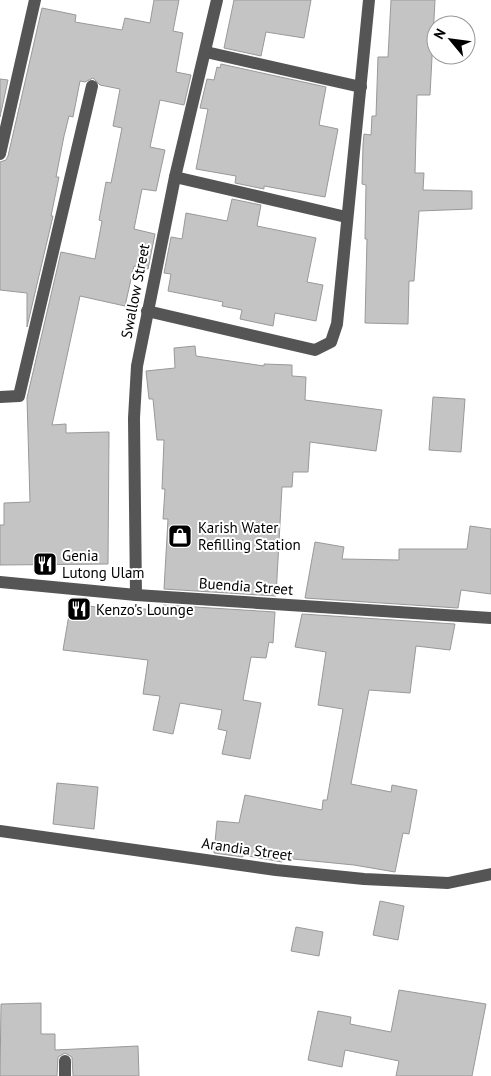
<svg xmlns="http://www.w3.org/2000/svg" width="491" height="1076" font-family="'PT Sans',sans-serif">
<style>
.building{fill:#c4c4c4;stroke:#999}
.lines{fill:none;stroke-linecap:round;stroke-linejoin:round}
.minor{stroke:#555;stroke-width:12}
.labels{text-anchor:middle;dominant-baseline:central;stroke-width:4;stroke-linejoin:round;paint-order:stroke}
.street-label{font-size:15px;fill:#000;stroke:#fff}
.poi-label{font-size:15px;fill:#000;stroke:#fff;text-anchor:start}
</style>
<rect width="100%" height="100%" fill="#fff"/>
<!-- building -->
<g class="building">
<path d="M154 0H179L173 31 183 33 176 72 191 75 184 105 160 100 150 147 165 150 156 191 142 189 134 229 155 234 148 269 134 266 125 306 80 296 52 425 66 424V433L109 432 108 564 0 565V525H4V503L30 502 27 398 61 252 95 259 102 221 99 220 106 182 111 183 122 128 113 126 120 89 100 85 93 78 85 82 80 81 73 117 69 116 64 136 56 177H59L51 216H53L27 327V293L0 290V162L6 160 8 156 42 8 76 15 75 22 122 30 125 18 150 23Z"/>
<path d="M234 0H311L304 38 266 32 261 56 224 48Z"/>
<path d="M391 0H435L430 95H417L415 173H424L423 190 472 191V209L419 211 414 281H409L408 324 365 323 367 239H365L366 185 362 184 363 145 364 134 371 135 372 116H376L378 57H388Z"/>
<path d="M221 64 326 87 319 125 338 129 325 197 264 186V189L235 183 236 176 196 169 208 109 200 108 207 79 214 80 217 67 220 68Z"/>
<path d="M0 79 8 80 0 117Z"/>
<path d="M232 199 261 205 257 226 316 238 307 282 323 285 316 321 275 313 273 326 240 319 242 310 222 306 223 302 168 291 171 274 164 273 171 237 182 239 186 213 227 221Z"/>
<path d="M195 346 196 356 264 366V364L292 365V376L306 377 305 400 382 410 376 451 310 442 308 472H293L292 487H282L276 596 164 589 168 519H163L165 489H162L164 440H157L153 399H149L146 371 175 368 174 348Z"/>
<path d="M433 397 465 399 461 452 429 450Z"/>
<path d="M470 526 491 529V594L461 590 458 608 305 598 315 542 344 547 342 559 399 560V549H467Z"/>
<path d="M71 603 139 614 140 608 163 613V605L275 612 273 643 269 642 266 658 251 657 243 700 261 703 250 759 222 754 227 731 218 729 222 710 180 703 173 734 153 730 160 696 143 694 148 660 63 650Z"/>
<path d="M302 614 455 624 450 650 416 646 410 693 369 690 351 784 391 792 392 785 417 790 409 834 403 833 395 872 354 865 283 858 282 862 243 855V857L214 853 217 821 239 823 245 795 322 810 323 800H327L343 709 318 705 326 652 295 647Z"/>
<path d="M57 783 98 787 94 829 53 824Z"/>
<path d="M380 901 404 906 398 940 373 935Z"/>
<path d="M296 927 323 932 319 956 291 951Z"/>
<path d="M399 990 486 1004 472 1076H396L399 1061 345 1050 342 1067 308 1060 318 1011 351 1017 350 1024 391 1032Z"/>
<path d="M41 1003V1034H55V1050L138 1046 139 1076H73L72 1057 65 1053 58 1057 57 1076H0L1 1004Z"/>
</g>
<g class="lines">
<!-- minor -->
<g class="minor">
<path d="M206 52 361 87"/>
<path d="M0 154 35 0"/>
<path d="M175 177 346 217"/>
<path d="M147 311 315 350 331 342 337 324 369 0"/>
<path d="M0 397 19 396 92 86"/>
<path d="M0 582 136 595 491 618"/>
<path d="M136 595 134 418 137 366 175 177 217 0"/>
<path d="M0 831 276 870 364 879 448 883 491 874"/>
<path d="M65 1061V1076"/>
</g>
</g>
<!-- icons -->
<defs>
<g id="shop-square" transform="scale(1.25)"><rect x="-9" y="-9" width="18" height="18" rx="4" fill="#000" stroke="#fff"/><path d="M-5-2.5h2.3a2.7 3.5 0 0 1 5.4 0H5L5.5 6h-11ZM-1.5-2.5h3a1.5 2.3 0 0 0-3 0Z" fill="#fff"/></g>
<g id="restaurant-square" transform="scale(1.25)"><rect x="-9" y="-9" width="18" height="18" rx="4" fill="#000" stroke="#fff"/><path d="M-5-6h1v4h1v-4h1v4h1v-4h1v5L-1.5 .5V6h-2V.5L-5-1ZM5-6V6H3V1.5H1.5Q1.5-4 5-6Z" fill="#fff"/></g>
</defs>
<g fill-rule="evenodd">
<use href="#shop-square" x="180" y="536"/>
<use href="#restaurant-square" x="45" y="564"/>
<use href="#restaurant-square" x="79" y="609"/>
</g>
<g class="labels">
<!-- street labels -->
<g class="street-label">
<text transform="translate(135 291) rotate(-79)">Swallow Street</text>
<text transform="translate(246 586) rotate(4)">Buendia Street</text>
<text transform="translate(247 849) rotate(8)">Arandia Street</text>
</g>
<!-- poi labels -->
<g class="poi-label">
<text x="198" y="527">Karish Water<tspan x="198" dy="17">Refilling Station</tspan></text>
<text x="62" y="555">Genia<tspan x="62" dy="17">Lutong Ulam</tspan></text>
<text x="96" y="609">Kenzo's Lounge</text>
</g>
</g>
<!-- north arrow -->
<g transform="translate(451 40) rotate(299)"><circle r="24" fill="#ffffff" stroke="#999999"/>
<path d="M0-4L9 19L0 12L-9 19Z" fill="#000000"/>
<text y="-8" font-size="14" font-weight="bold" text-anchor="middle" fill="#000000">N</text>
</g>
</svg>
